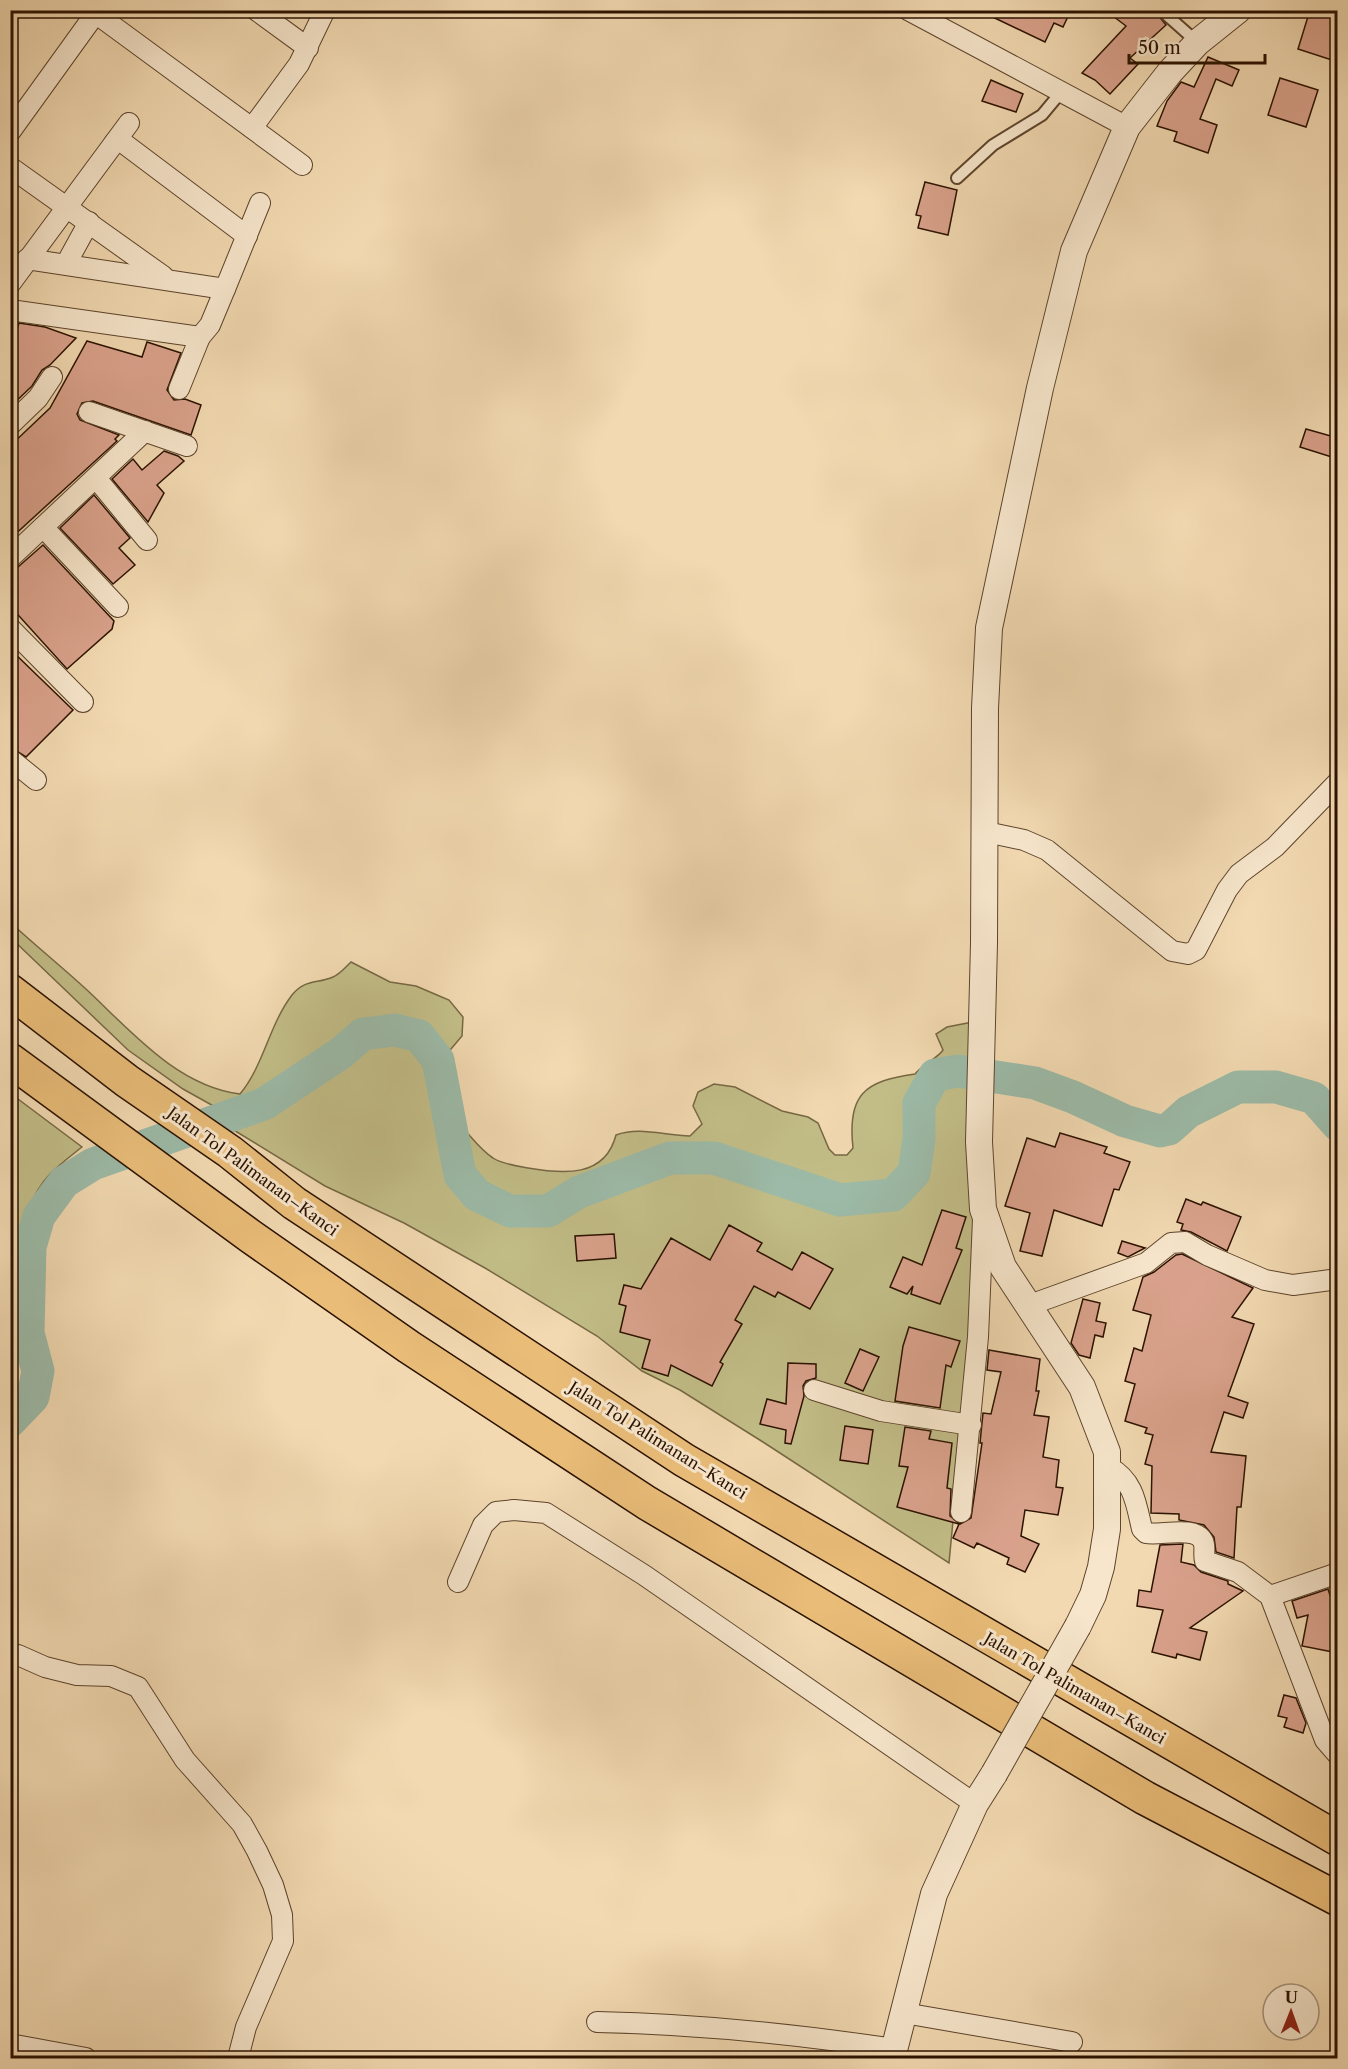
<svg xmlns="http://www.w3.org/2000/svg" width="1348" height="2069" font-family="'Libre Caslon Text',serif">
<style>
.green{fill:#c2bd87;stroke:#766844;stroke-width:1.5}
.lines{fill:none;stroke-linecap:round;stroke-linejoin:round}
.river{stroke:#9cbaa7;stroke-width:33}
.building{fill:#daa28c;stroke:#2b1200;stroke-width:1.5}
.service-casing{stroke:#5d442c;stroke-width:14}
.minor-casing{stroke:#5d442c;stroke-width:22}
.tertiary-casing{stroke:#5d442c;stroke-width:28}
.motorway-casing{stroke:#2b1200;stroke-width:36}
.service{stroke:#f7e6cc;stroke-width:10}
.minor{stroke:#f7e6cc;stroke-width:20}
.tertiary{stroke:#f7e6cc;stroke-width:26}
.motorway{stroke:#e9bc78;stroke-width:33}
.tertiary-bridge-casing{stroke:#5d442c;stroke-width:28;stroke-linecap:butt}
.tertiary-bridge{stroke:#f7e6cc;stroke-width:26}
.labels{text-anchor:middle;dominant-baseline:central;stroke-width:6;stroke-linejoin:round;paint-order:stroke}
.street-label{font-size:16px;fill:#2b1200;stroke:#f7e6cc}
</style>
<rect width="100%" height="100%" fill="#f2d9b1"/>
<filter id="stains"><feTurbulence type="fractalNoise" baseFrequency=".00333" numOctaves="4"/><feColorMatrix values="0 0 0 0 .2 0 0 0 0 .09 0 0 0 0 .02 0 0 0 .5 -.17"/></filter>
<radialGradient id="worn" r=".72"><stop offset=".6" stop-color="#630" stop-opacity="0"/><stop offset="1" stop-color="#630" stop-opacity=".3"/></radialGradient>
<!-- green -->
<g class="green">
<path d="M11 923C36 946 62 967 87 990 131 1031 177 1086 240 1094 264 1065 269 1025 292 995 305 979 317 984 333 977 339 975 346 967 351 962L390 982 416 986 437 995 449 1000 463 1017 462 1036 445 1056 424 1028 395 1022 360 1026 335 1046 259 1097 231 1109 217 1108 183 1089 128 1050 11 938Z"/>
<path d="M978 1021 977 1056 968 1061 930 1068 911 1101V1138L906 1170 889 1187 841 1192 715 1150H669L576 1185 545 1203H512L482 1189 467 1171 460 1125C470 1135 480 1150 493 1158 502 1164 517 1166 528 1168 563 1174 605 1178 616 1135 640 1126 665 1136 690 1136L702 1124 693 1106 698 1092 714 1084 735 1087 782 1111 808 1117 818 1123 829 1149 835 1155H847L853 1148C847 1095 864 1081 915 1074 924 1063 937 1059 943 1050L936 1034 947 1027Z"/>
<path d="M394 1039 414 1043 430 1063 452 1179 472 1202 508 1219H550L583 1199 672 1167 712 1166 839 1208 897 1203 922 1177 928 1140 927 1105 940 1083 958 1079 968 1084 978 1257 949 1563 763 1442 680 1390 642 1371 597 1336 485 1268 404 1223 325 1186 232 1129 237 1124 267 1111 345 1059 367 1042Z"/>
<path d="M10 1093 82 1147C72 1155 60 1164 50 1174 9 1217 14 1305 24 1359L11 1349 10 1167 15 1166 11 1162Z"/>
</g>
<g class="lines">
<!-- river -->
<path class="river" d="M10 1421 33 1397 38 1371 28 1333 30 1247 39 1216 64 1182 93 1164 264 1104 341 1053 363 1034 395 1030 419 1036 438 1060 460 1175 477 1195 510 1211H548L579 1192 670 1158H714L840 1200 893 1195 914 1173 919 1139V1103L935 1075 958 1071 1035 1083 1073 1097 1125 1121 1160 1131 1169 1129 1188 1112 1238 1087H1276L1314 1098 1338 1125"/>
</g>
<!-- building -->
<g class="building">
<path d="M978 10H1071L1063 27 1054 23 1045 42Z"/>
<path d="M1105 10H1154L1166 25 1130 58 1138 64 1110 94 1095 80 1082 73 1126 26Z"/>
<path d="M1310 10H1338V62L1298 49Z"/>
<path d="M1208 57 1239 70 1232 86 1216 79 1200 119 1217 125 1208 153 1174 141 1177 132 1157 126 1167 101 1181 82 1194 87Z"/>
<path d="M1280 78 1318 90 1306 127 1268 115Z"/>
<path d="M991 80 1023 94 1016 112 982 101Z"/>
<path d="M925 182 957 190 948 235 918 228 921 216 916 215Z"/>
<path d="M19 323 45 327 76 338 50 365 42 370 32 386 10 407V352Z"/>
<path d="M87 341 142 357 147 342 181 353 167 390 174 400 185 399 201 405 191 435 93 401 82 403 77 414 80 420 119 435 115 439 117 441 10 539V446L50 408Z"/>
<path d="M1306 429 1338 438V459L1300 447Z"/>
<path d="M164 451 178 456 184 461 157 485 164 493 148 522 112 479 133 459 142 470Z"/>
<path d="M94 495 130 538 119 548 135 565 113 584 60 528Z"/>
<path d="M43 545 114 621 112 629 67 669 10 606V574Z"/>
<path d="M10 649 73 710 26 757 10 747Z"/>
<path d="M1060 1133 1107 1147 1104 1153 1130 1162 1119 1190 1114 1189 1102 1226 1054 1210 1042 1256 1020 1251 1030 1213 1005 1206 1027 1138 1055 1147Z"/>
<path d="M1186 1199 1201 1205 1203 1202 1241 1217 1227 1251 1191 1232 1181 1230 1183 1224 1177 1222Z"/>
<path d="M942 1210 966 1217 956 1248 962 1250 940 1304 911 1294 913 1286 907 1294 890 1287 903 1257 922 1265Z"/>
<path d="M729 1225 762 1243 757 1251 792 1270 802 1252 833 1269 810 1309 778 1292 775 1297 754 1286 735 1320 742 1324 720 1362 723 1364 712 1386 671 1365 668 1376 642 1368 650 1340 620 1332 626 1306 619 1304 624 1285 641 1289 671 1238 710 1260Z"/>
<path d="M614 1234 616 1258 577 1261 575 1236Z"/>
<path d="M1122 1241 1145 1248 1128 1257 1118 1253Z"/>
<path d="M1182 1254 1253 1288 1232 1317 1254 1324 1228 1396 1248 1403 1243 1418 1224 1412 1211 1452 1246 1456 1241 1507H1237L1234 1558 1216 1552 1214 1537 1204 1525 1179 1520V1514L1151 1513 1152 1466 1145 1464 1153 1435 1145 1433 1147 1428 1125 1421 1135 1384 1125 1381 1134 1348 1142 1351 1151 1315 1133 1310 1143 1277 1154 1272 1176 1255Z"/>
<path d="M1083 1299 1100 1303 1096 1321 1106 1323 1103 1337 1095 1335 1090 1358 1079 1355 1071 1343Z"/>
<path d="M909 1327 960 1341 951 1367 946 1365 940 1408 895 1401 903 1346Z"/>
<path d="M860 1349 879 1357 863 1391 845 1383Z"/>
<path d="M989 1350 1040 1359 1036 1391H1039L1034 1415 1049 1417 1043 1457 1059 1460 1056 1487 1063 1488 1058 1515 1025 1510 1021 1536 1039 1544 1025 1572 1007 1564 1009 1558 977 1543 974 1548 953 1538 959 1524 897 1507 908 1467 899 1466 905 1427 931 1431 929 1439 952 1443 947 1488 951 1489 950 1516 960 1524 971 1518 982 1443H980L983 1413 991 1414 1001 1372 987 1370Z"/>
<path d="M788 1363 816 1364V1378L806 1381 803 1386 804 1396 791 1444 785 1443 786 1430 760 1424 767 1399 786 1404Z"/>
<path d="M845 1426 873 1430 868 1464 840 1460Z"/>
<path d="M1183 1544 1181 1562 1194 1565 1201 1572 1228 1581V1584L1243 1591 1190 1628 1207 1632 1200 1660 1177 1654 1176 1658 1152 1652 1163 1610 1137 1606 1139 1590 1151 1592 1160 1545Z"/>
<path d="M1328 1589 1338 1620V1653L1302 1646 1308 1615 1297 1618 1292 1601Z"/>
<path d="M1284 1695 1296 1698 1306 1723 1303 1733 1284 1727 1287 1718 1278 1716Z"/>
</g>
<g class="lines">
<!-- service casing -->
<g class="service-casing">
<g id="service">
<path d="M1161 10 1197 42"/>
<path d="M957 178 993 145 1042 115 1062 91"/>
</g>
</g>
<!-- minor casing -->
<g class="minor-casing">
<g id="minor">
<path d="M91 10 302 165"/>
<path d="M256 10 308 48"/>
<path d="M908 10 1127 127"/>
<path d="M252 128 299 64 325 10"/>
<path d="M10 132 98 10"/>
<path d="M115 142H122L247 236"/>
<path d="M10 167 163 276"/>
<path d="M27 259 225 289 260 203"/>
<path d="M66 264 89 222"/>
<path d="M10 284 129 123"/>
<path d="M10 310 200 337 179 389"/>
<path d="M200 337 210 325 225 289"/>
<path d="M89 412 187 446"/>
<path d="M10 425 38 398 52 377"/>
<path d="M96 478 147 540"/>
<path d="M43 527 118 607"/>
<path d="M10 558 145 431"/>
<path d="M10 628 83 702"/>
<path d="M10 759 36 780"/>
<path d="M986 832 1024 840 1047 850 1172 951 1188 954 1196 950 1227 890 1239 874 1275 847 1338 782"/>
<path d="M1027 1306 1146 1263 1171 1243 1185 1242 1207 1255 1265 1280 1293 1285 1338 1279"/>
<path d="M814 1390 881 1411 971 1425"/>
<path d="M1109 1467C1134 1481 1136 1503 1142 1529L1146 1533C1160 1536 1195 1525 1203 1541 1206 1547 1203 1554 1205 1561L1238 1572 1270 1596 1325 1740 1338 1755"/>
<path d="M961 1512 978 1337 983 1219"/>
<path d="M458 1582 483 1525 496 1512 514 1510 546 1513 644 1575 975 1804"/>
<path d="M1270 1596 1338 1573"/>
<path d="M18 1655 45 1667 77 1675 111 1676 138 1687 185 1760 242 1824 257 1851 273 1885 282 1915 283 1941 246 2027 238 2058"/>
<path d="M904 2013 1072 2042"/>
<path d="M597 2022C697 2024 795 2034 894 2049"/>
<path d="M10 2044 86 2058"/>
</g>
</g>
<!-- tertiary casing -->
<g class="tertiary-casing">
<g id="tertiary">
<path d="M1078 1626 1093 1595 1101 1567 1107 1529V1452L1082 1387 1003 1267 983 1209 979 1142 984 943 985 708 989 628 1040 388 1074 251 1127 127 1170 72 1198 42 1238 10"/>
<path d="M892 2058 934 1894 975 1804 994 1774"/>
</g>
</g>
<!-- motorway casing -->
<g class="motorway-casing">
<g id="motorway">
<path d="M10 991 127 1081 230 1152 294 1203 684 1460 1338 1839"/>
<path d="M10 1060 250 1236 409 1347 647 1503 1145 1798 1338 1899"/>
</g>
</g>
<!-- service -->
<use href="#service" class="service"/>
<!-- minor -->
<use href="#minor" class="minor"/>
<!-- tertiary -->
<use href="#tertiary" class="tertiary"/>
<!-- motorway -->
<use href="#motorway" class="motorway"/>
<!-- tertiary-bridge casing -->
<g class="tertiary-bridge-casing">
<path id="tertiary-bridge" d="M994 1774 1078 1626"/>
</g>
<!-- tertiary-bridge -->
<use href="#tertiary-bridge" class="tertiary-bridge"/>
</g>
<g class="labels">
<!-- street labels -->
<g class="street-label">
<text transform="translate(253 1171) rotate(36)">Jalan Tol Palimanan–Kanci</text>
<text transform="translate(658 1440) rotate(32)">Jalan Tol Palimanan–Kanci</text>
<text transform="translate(1075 1688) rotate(30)">Jalan Tol Palimanan–Kanci</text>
</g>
</g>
<!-- margin -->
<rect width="1348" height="2069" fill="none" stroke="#f2d9b1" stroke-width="36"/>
<rect x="12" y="12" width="1324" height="2045" fill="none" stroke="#2b1200" stroke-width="3"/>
<rect x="18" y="18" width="1312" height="2033" fill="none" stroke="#2b1200" stroke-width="1.5"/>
<!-- north arrow -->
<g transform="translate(1291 2012) rotate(1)"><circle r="28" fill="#f7e6cc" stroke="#a5917a" stroke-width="1.5"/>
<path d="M0-4.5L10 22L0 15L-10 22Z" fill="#8f2418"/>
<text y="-9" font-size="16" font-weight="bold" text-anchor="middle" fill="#2b1200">U</text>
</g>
<!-- scale -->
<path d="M1129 54v9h136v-9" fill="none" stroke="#2b1200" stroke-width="3"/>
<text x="1138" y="54" font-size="18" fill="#2b1200" stroke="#f7e6cc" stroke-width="4.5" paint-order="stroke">50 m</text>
<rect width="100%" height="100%" filter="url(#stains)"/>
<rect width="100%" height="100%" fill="url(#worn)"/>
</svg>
